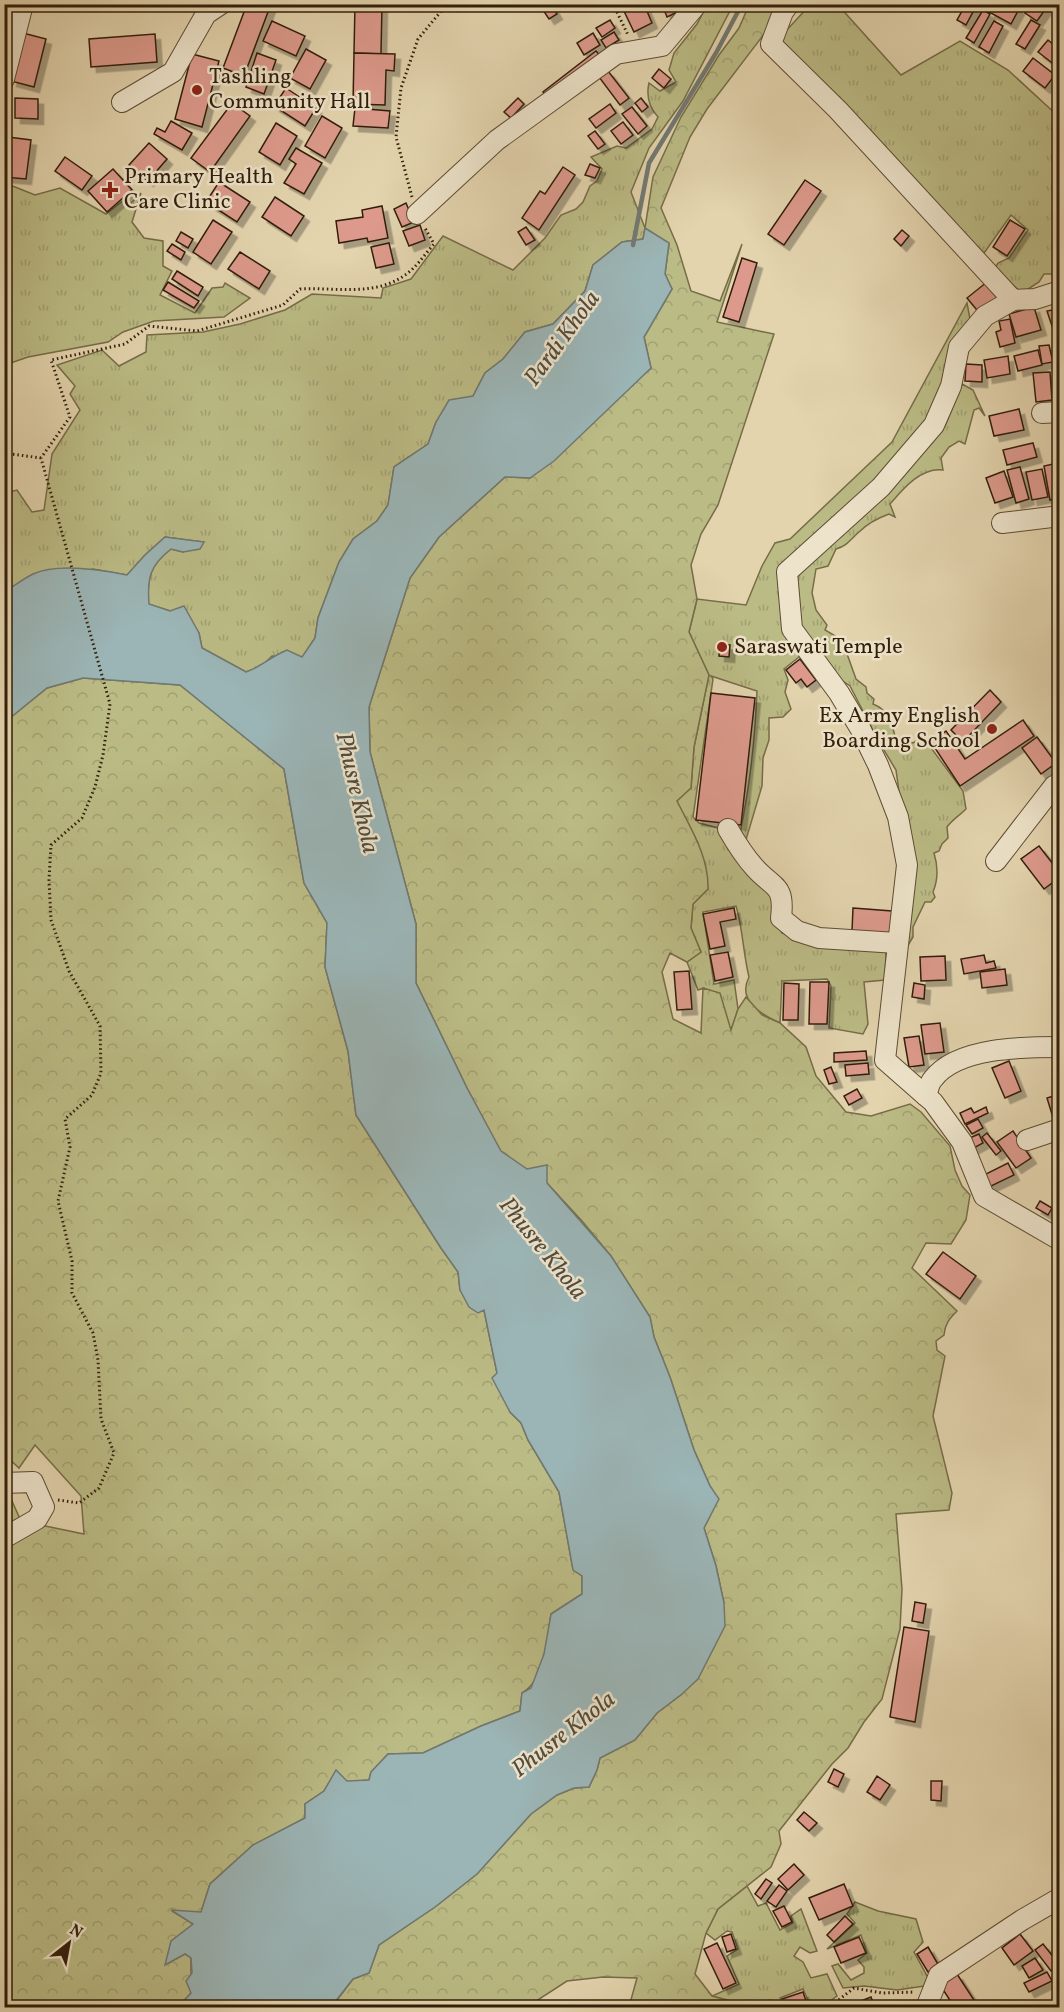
<svg xmlns="http://www.w3.org/2000/svg" width="1064" height="2012" font-family="Vollkorn,serif">
<style>
.grass{fill:url(#grass-tufts);stroke:#766d48;stroke-width:1.5}
.forest{fill:url(#forest-crowns);stroke:#766d48;stroke-width:1.5}
.water{fill:#9bb5b6;stroke:#717972;stroke-width:1.5}
.lines{fill:none;stroke-linecap:round;stroke-linejoin:round}
.stream{stroke:#717972;stroke-width:4.5}
.building{fill:#dd9a8c;stroke:#321f0b;stroke-width:1.5;filter:url(#shadow)}
.minor-casing{stroke:#5e4c34;stroke-width:22}
.path{stroke:#321f0b;stroke-width:3;stroke-dasharray:1.5 3;stroke-linecap:butt}
.minor{stroke:#ede3ca;stroke-width:20}
.poi-dot{fill:#8f2418;stroke:#ede3ca;stroke-width:2}
.labels{text-anchor:middle;dominant-baseline:central;stroke-width:5;stroke-linejoin:round;paint-order:stroke}
.poi-label{font-size:22px;fill:#321f0b;stroke:#ede3ca;text-anchor:start}
.water-label{font-size:24px;font-style:italic;fill:#524c3e;stroke:#ede3ca}
</style>
<defs>
<pattern id="grass-tufts" width="24" height="20" patternUnits="userSpaceOnUse" patternTransform="scale(1.5)"><rect width="24" height="20" fill="#bbbb85"/><path d="M3 7l-1-3M5 7V3M7 7l1-3M15 17l-1-3M17 17v-4M19 17l1-3" fill="none" stroke="#a1a072"/></pattern>
<pattern id="forest-crowns" width="20" height="18" patternUnits="userSpaceOnUse" patternTransform="scale(1.5)"><rect width="20" height="18" fill="#bbbb85"/><path d="M2 6a3 3 0 1 1 6 0M12 15a3 3 0 1 1 6 0" fill="none" stroke="#a1a072"/></pattern>
<filter id="shadow"><feDropShadow dx="5.5" dy="5.5" stdDeviation="0" flood-color="#0004"/></filter>
</defs>
<rect width="100%" height="100%" fill="#e3d4ae"/>
<filter id="stains"><feTurbulence type="fractalNoise" baseFrequency=".00333" numOctaves="4"/><feColorMatrix values="0 0 0 0 .2 0 0 0 0 .09 0 0 0 0 .02 0 0 0 .5 -.17"/></filter>
<radialGradient id="worn" r=".72"><stop offset=".6" stop-color="#630" stop-opacity="0"/><stop offset="1" stop-color="#630" stop-opacity=".3"/></radialGradient>
<!-- grass -->
<g class="grass">
<path d="M707 5H733L683 101 649 148 631 192 645 228 643 239 622 242 593 265 585 291 553 324 525 332 503 359 485 373 473 396 436 422 428 444 394 467 388 505 377 521 353 539 339 562 318 618 315 638 302 658 272 656 262 666 246 672 202 648 199 633 170 611 148 604C147 578 150 565 171 549L183 552 203 542 165 537 145 555 127 575 93 569 17 585 5 591V493L17 490 32 512 44 510 52 454 80 410 70 394 75 386 57 365 102 350 119 366 146 352 147 335 203 332 240 324 285 310 312 294 381 298 383 288 411 279 443 236 513 270 545 238 561 215 576 209 583 202 590 186 597 181 602 169 591 157 617 146 626 148 652 129 658 117C649 107 646 96 649 83L660 91 676 82 669 70 674 53 697 24Z"/>
<path d="M810 5H838L901 75 960 41 1008 70 1059 117V274H1044L1039 282 1022 293 994 269 998 263 1009 258 1028 230 1011 215 984 253 929 201 781 45 783 34Z"/>
<path d="M5 183 35 195 60 188 106 214 124 200 130 204 141 193 132 222 144 238 163 241V266L172 271 160 295 195 313 212 288 223 287 225 283 250 298 224 317 154 321 123 332 108 342 28 357 5 365Z"/>
<path d="M967 303 970 319 947 382 911 450 788 564 804 653 784 669 788 680 785 692 791 709 783 717 769 718V740L763 758 762 786 745 843 740 833C750 786 755 739 757 691L711 676 713 679 693 817 699 823 726 830 774 890 776 920 782 933 826 942 877 947 886 952 885 980 864 982 868 1024 863 1034 829 1028 831 986 827 979 782 981 780 1023C760 1014 737 1000 749 977 743 953 743 929 736 906L703 912 714 984 734 980 738 1009 731 1031 704 988 698 990 687 962 701 952 691 928 693 904 708 889 698 843 676 801 691 788 694 747 709 675 689 632 697 599 746 605 762 566 775 543 790 539 892 442Z"/>
<path d="M962 384 973 390 985 416 979 408 974 410 965 444 959 441 949 447 941 458 943 470C921 467 903 489 890 504L895 517 889 514C878 518 868 523 859 532 851 539 847 546 836 549L828 566 816 569 812 593 816 610 827 625 825 630 837 637 840 646 846 651 856 679 866 687 867 693 874 699 873 704C888 710 891 720 895 736L913 743 923 737 963 791 966 809C959 816 952 820 947 827L948 838 942 844 939 851 934 853C938 866 938 880 933 892L935 897 931 902H925L913 927V937L900 959 901 806 896 770 879 742 850 686 832 674 801 635 793 597 798 575 810 555 931 444 945 426Z"/>
<path d="M747 1886 758 1906 766 1903 780 1930 793 1923 791 1916 801 1909 817 1951 810 1953 800 1947 794 1956 803 1962 811 1978 827 1974 837 1996 822 2007H811L803 1989 780 1998 784 2007H775L770 2000 758 2005 759 2007 740 2008 737 2003 712 1996 739 1984 727 1956 738 1949 732 1932 727 1931 715 1940 706 1933 718 1909Z"/>
<path d="M855 1902 878 1911 916 1919 923 1942 914 1952 932 1985 897 1990 864 1986 843 1988 832 1966 838 1964 851 1980 864 1973V1967L858 1960 867 1953 861 1935 827 1949 855 1923 847 1914Z"/>
</g>
<!-- forest -->
<g class="forest">
<path d="M749 5H782L774 21 707 109 690 137 661 208 677 245 691 291 720 301 742 244 717 322 774 334 718 505 701 534 691 565 697 599 689 632 709 675 694 747 691 788 677 801C691 829 709 857 708 889L693 904 691 928 701 952 687 962 670 953 662 972 673 1019 701 1033 703 988 720 993 731 1030 738 1009 746 997 762 1015 780 1023 806 1047 816 1076 846 1112 871 1116 910 1104 921 1112 950 1146 955 1170 962 1186 970 1195 966 1220 951 1244 926 1243 912 1268 957 1311C949 1319 945 1324 944 1335L936 1341 937 1350 945 1356 933 1416 952 1493 949 1510 896 1514 902 1589 900 1629 882 1699 864 1722 848 1748 832 1764 779 1831 781 1844 771 1867 718 1909 706 1933 695 1974 712 1996 738 2003 740 2007H629L637 1978 603 1977 567 1981 527 2007 422 2008 418 2004 410 2008H331L353 1979 369 1973 379 1945 435 1907 477 1874 531 1814 557 1795 574 1788 589 1787 597 1770 600 1758 635 1740 657 1713 682 1694 724 1603 716 1566 704 1528 718 1499 710 1486 694 1450 670 1377 654 1337 650 1317 611 1256 582 1221 547 1183 501 1152 467 1088 416 983V924L370 752 369 707 410 578 439 537 505 477 530 478 651 368 644 337 672 289 665 274 669 244 645 228 653 177 681 117 719 55 739 28Z"/>
<path d="M83 678 180 685 284 769 304 883 327 923 325 967 348 1051 356 1115 441 1248 458 1272 460 1290 484 1310 497 1373 510 1412 521 1423 528 1440 559 1492 573 1569 582 1576V1594L551 1614C547 1639 546 1679 522 1693L520 1711 481 1726 423 1753 388 1754 371 1772 369 1780 347 1782 336 1771 324 1791 305 1804V1818L253 1845 210 1884 201 1913 172 1911 194 1924 166 1964 185 1954 191 1958V1993L181 2004V2007H5V1491L7 1490 21 1521 84 1534 81 1496 35 1445 19 1468 5 1455V722L47 688Z"/>
</g>
<!-- water -->
<path class="water" d="M645 228 669 243 665 274 672 289 644 337 651 368 554 461 530 478 505 477 439 537 410 578 369 707 370 752 416 924V983L467 1088 501 1151 527 1169 547 1165V1183L611 1256 650 1317 654 1337 670 1377 694 1450 710 1486 719 1499 704 1528 716 1566 724 1603 725 1626 698 1679 682 1694 657 1713 635 1740 600 1758 597 1770 589 1787 574 1788 557 1795 531 1814 477 1874 435 1907 379 1945 369 1973 353 1979 331 2007H181L180 2005 191 1993 186 1981 192 1973 191 1958 185 1954 165 1965 171 1941 193 1924 171 1910 201 1912 210 1884 253 1845 305 1818V1804L324 1791 336 1770 347 1781 369 1780 371 1772 388 1754 423 1753 481 1726 520 1711 522 1693 531 1688 544 1654 551 1614 582 1594V1576L573 1570 559 1492 528 1440 521 1423 510 1412 492 1378 497 1373 484 1310 478 1313 469 1307 460 1290 458 1272 441 1248 356 1115 348 1051 325 967 327 923 304 883 284 769 180 685 83 678 47 688 5 722V591C14 586 23 579 33 574 57 563 102 570 127 575L145 555 165 537 204 542 200 549 183 552 171 549C150 565 147 578 149 604L170 611 184 606 199 633 202 648 246 672C263 666 270 657 287 650L302 657 315 638 318 618 339 562 353 539 377 521 388 505 394 467 428 444 436 422 449 400 473 396 485 373 503 359 525 332 553 324 585 291 593 265 622 242 643 239Z"/>
<g class="lines">
<!-- stream -->
<path class="stream" d="M633 245 649 163 716 53 742 4"/>
</g>
<!-- building -->
<g class="building">
<path d="M247 4H271L244 76 223 68Z"/>
<path d="M355 4H382L381 54 354 53Z"/>
<path d="M539 4H551L557 14 549 19Z"/>
<path d="M626 4H644L652 23 634 32 622 7Z"/>
<path d="M662 4H682L684 9 667 17Z"/>
<path d="M966 4 975 8 966 25 957 20Z"/>
<path d="M993 4H1011L1019 9 1011 24 989 12Z"/>
<path d="M1031 4H1049L1037 21 1025 13Z"/>
<path d="M983 10 990 14 974 43 966 38Z"/>
<path d="M610 20 615 28 602 37 596 28Z"/>
<path d="M1031 20 1040 25 1025 49 1016 44Z"/>
<path d="M272 21 305 36 296 56 263 41Z"/>
<path d="M994 21 1003 26 989 53 979 47Z"/>
<path d="M614 32 619 40 606 48 601 40Z"/>
<path d="M23 33 46 39 34 87 11 81Z"/>
<path d="M593 33 600 45 584 55 577 43Z"/>
<path d="M155 34 157 62 91 67 89 39Z"/>
<path d="M1048 40 1060 50V69L1038 52Z"/>
<path d="M306 49 326 60 310 89 290 78Z"/>
<path d="M596 51 603 59 549 101 543 92Z"/>
<path d="M257 53 276 60 264 94 246 87Z"/>
<path d="M354 53 395 54 394 71 386 70 385 105 353 104Z"/>
<path d="M192 54 219 61 202 127 175 119Z"/>
<path d="M1033 58 1055 75 1045 88 1023 71Z"/>
<path d="M659 69 671 79 664 88 652 78Z"/>
<path d="M608 71 629 98 620 105 599 77Z"/>
<path d="M286 88 316 108 305 126 274 106Z"/>
<path d="M15 98 38 99V119L15 118Z"/>
<path d="M518 98 524 104 511 118 504 112Z"/>
<path d="M641 98 648 107 642 112 635 103Z"/>
<path d="M232 103 250 116 210 172 191 158Z"/>
<path d="M610 104 616 113 596 128 589 119Z"/>
<path d="M632 107 647 126 638 134 622 114Z"/>
<path d="M355 108 390 111 388 128 353 126Z"/>
<path d="M322 116 342 128 325 158 305 146Z"/>
<path d="M171 121 192 133 182 150 154 134 157 128 165 132Z"/>
<path d="M623 122 633 135 621 144 611 131Z"/>
<path d="M276 123 297 136 280 165 259 152Z"/>
<path d="M595 131 605 144 598 149 588 136Z"/>
<path d="M8 137 31 140 26 179 4 177Z"/>
<path d="M149 143 167 159 148 181 129 165Z"/>
<path d="M296 148 322 163 304 194 284 183 296 164 289 159Z"/>
<path d="M65 157 92 176 82 190 55 171Z"/>
<path d="M590 164 600 168 595 178 585 175Z"/>
<path d="M563 167 575 175 539 230 522 218 540 191 545 194Z"/>
<path d="M113 169 132 190 107 212 88 191Z"/>
<path d="M805 180 821 191 784 245 768 234Z"/>
<path d="M219 182 250 202 237 222 206 202Z"/>
<path d="M275 197 304 216 291 236 262 217Z"/>
<path d="M406 203 414 222 402 227 394 209Z"/>
<path d="M382 206 388 238 368 242 367 238 339 243 336 221 363 217 362 210Z"/>
<path d="M213 220 232 232 211 264 193 252Z"/>
<path d="M1010 220 1025 229 1007 256 993 247Z"/>
<path d="M420 225 425 240 409 246 403 231Z"/>
<path d="M526 227 535 240 526 245 518 232Z"/>
<path d="M902 230 909 236 901 246 894 239Z"/>
<path d="M181 232 193 239 188 248 176 241Z"/>
<path d="M389 243 394 264 376 268 371 247Z"/>
<path d="M172 244 185 252 181 260 167 251Z"/>
<path d="M240 252 270 271 259 289 228 269Z"/>
<path d="M742 258 757 263 739 322 723 317Z"/>
<path d="M177 271 203 287 198 296 172 279Z"/>
<path d="M168 282 199 301 194 308 163 290Z"/>
<path d="M987 282 1001 299 981 315 967 298Z"/>
<path d="M1034 307 1041 330 1016 337 1009 314Z"/>
<path d="M1052 310 1058 328 1053 329 1047 311Z"/>
<path d="M1010 319 1015 343 1000 347 996 332 1001 330 999 321Z"/>
<path d="M1049 345 1053 362 1042 364 1039 346Z"/>
<path d="M1038 350 1042 365 1018 371 1014 356Z"/>
<path d="M1008 356 1010 374 987 378 984 360Z"/>
<path d="M966 364 982 365V382L965 381Z"/>
<path d="M1050 372 1052 400 1036 402 1033 373Z"/>
<path d="M1019 409 1024 430 994 436 989 416Z"/>
<path d="M1033 443 1037 457 1007 465 1003 450Z"/>
<path d="M1058 463 1060 498 1050 500 1044 466Z"/>
<path d="M1020 467 1029 499 1016 503 1007 470Z"/>
<path d="M1042 469 1048 497 1032 500 1026 472Z"/>
<path d="M1004 471 1013 497 995 503 986 478Z"/>
<path d="M720 644 730 645 729 657 719 656Z"/>
<path d="M800 659 816 680 807 687 801 679 796 683 786 670Z"/>
<path d="M990 690 1001 702 963 742 951 730Z"/>
<path d="M711 693 755 698 741 825 696 820Z"/>
<path d="M1023 720 1034 736 960 786 931 742 946 731 965 759Z"/>
<path d="M1037 737 1056 763 1041 774 1022 748Z"/>
<path d="M1039 846 1060 873V877L1044 889 1021 859Z"/>
<path d="M734 908 736 919 720 922 725 946 710 949 703 914Z"/>
<path d="M853 908 892 911 891 934 852 931Z"/>
<path d="M728 952 733 977 715 981 710 955Z"/>
<path d="M984 955 986 963 994 961 996 968 964 974 961 959Z"/>
<path d="M945 956 946 980 921 981 920 957Z"/>
<path d="M1005 969 1007 985 982 988 980 972Z"/>
<path d="M689 971 692 1009 677 1010 674 972Z"/>
<path d="M810 982H829L827 1024H809Z"/>
<path d="M784 983 799 984 798 1020H783Z"/>
<path d="M914 983 925 985 924 999 912 997Z"/>
<path d="M940 1023 944 1052 925 1054 921 1025Z"/>
<path d="M919 1036 924 1065 909 1067 904 1038Z"/>
<path d="M866 1051 867 1060 834 1062V1053Z"/>
<path d="M1009 1061 1021 1091 1005 1098 992 1068Z"/>
<path d="M868 1063 869 1074 846 1076 845 1065Z"/>
<path d="M831 1067 837 1082 829 1084 824 1070Z"/>
<path d="M857 1089 862 1098 849 1105 844 1096Z"/>
<path d="M1060 1094V1120L1054 1121 1047 1098Z"/>
<path d="M986 1107 988 1113 965 1124 960 1113 971 1108 974 1113Z"/>
<path d="M978 1119 983 1128 972 1134 966 1125Z"/>
<path d="M1013 1131 1031 1158 1016 1168 997 1142Z"/>
<path d="M987 1133 1001 1151 996 1155 982 1137Z"/>
<path d="M979 1134 983 1143 972 1149 967 1139Z"/>
<path d="M1008 1163 1014 1175 987 1188 982 1176Z"/>
<path d="M1040 1201 1052 1208 1048 1215 1036 1208Z"/>
<path d="M943 1252 976 1276 960 1299 926 1274Z"/>
<path d="M915 1602 926 1604 923 1623 912 1621Z"/>
<path d="M904 1627 929 1631 915 1722 890 1717Z"/>
<path d="M834 1769 844 1774 838 1787 828 1782Z"/>
<path d="M877 1776 890 1785 880 1800 867 1792Z"/>
<path d="M931 1781H942L941 1801 931 1800Z"/>
<path d="M804 1812 817 1823 809 1831 797 1820Z"/>
<path d="M794 1864 804 1875 788 1890 778 1879Z"/>
<path d="M766 1879 772 1883 761 1899 755 1894Z"/>
<path d="M844 1884 853 1906 819 1920 809 1898Z"/>
<path d="M779 1885 787 1891 776 1907 767 1901Z"/>
<path d="M784 1906 792 1922 782 1927 773 1911Z"/>
<path d="M845 1916 853 1924 834 1942 827 1935Z"/>
<path d="M731 1934 736 1949 727 1952 722 1937Z"/>
<path d="M1020 1934 1033 1951 1014 1965 1002 1948Z"/>
<path d="M859 1937 866 1953 841 1963 834 1947Z"/>
<path d="M717 1943 736 1983 723 1989 704 1949Z"/>
<path d="M1043 1944 1059 1964 1051 1971 1035 1950Z"/>
<path d="M928 1947 939 1966 928 1972 917 1954Z"/>
<path d="M1035 1958 1043 1970 1029 1978 1022 1966Z"/>
<path d="M1047 1972 1052 1981 1029 1992 1024 1983Z"/>
<path d="M957 1974 974 2000 962 2008H955L940 1985Z"/>
<path d="M803 1992 808 2007 785 2008 782 1999Z"/>
<path d="M871 1997 875 2008H848V2006Z"/>
</g>
<g class="lines">
<!-- minor casing -->
<g class="minor-casing">
<g id="minor">
<path d="M789 4 783 12 771 44 838 110 1013 300 1035 299 1060 291"/>
<path d="M4 79 23 4"/>
<path d="M122 102 173 72 206 14 221 4"/>
<path d="M417 214 497 140 616 54 662 46 697 4"/>
<path d="M1042 413 1060 412"/>
<path d="M1002 523 1060 516"/>
<path d="M728 829C736 843 744 856 755 868 774 889 785 884 781 918L797 931 819 938 897 943"/>
<path d="M996 861 1054 786 1060 783"/>
<path d="M1060 1047C1023 1047 957 1047 933 1079 929 1083 928 1091 926 1096L933 1102 962 1142 984 1196 1060 1240"/>
<path d="M926 1096 885 1060 907 865 898 817 878 765 860 728 839 693 792 629 787 572 881 487 934 425 951 386 959 347 985 316 1013 300"/>
<path d="M1027 1140 1060 1129"/>
<path d="M4 1483 33 1482 44 1507 37 1519 4 1538"/>
<path d="M926 2008 939 1975 1022 1920 1060 1898"/>
</g>
</g>
<!-- path -->
<g class="path">
<path d="M613 4 628 35"/>
<path d="M412 197 396 137 401 88 418 39 447 4"/>
<path d="M4 453 41 458"/>
<path d="M58 1500 79 1503 99 1488 114 1453 101 1419 98 1360 93 1333 72 1293V1261L58 1201 70 1147 65 1119 92 1095 101 1073 100 1026 69 971 51 920 49 880 51 845 82 818 95 787 103 755 110 704 41 458 70 417 51 360 125 344 149 326 197 331 283 305 300 289C334 287 375 297 405 275 416 268 425 254 434 244L425 228"/>
<path d="M828 2008 854 1988 882 1993 915 1992"/>
</g>
<!-- minor -->
<use href="#minor" class="minor"/>
</g>
<!-- markers -->
<g class="poi-dot">
<circle cx="197" cy="90" r="6"/>
<path d="M107 181h6v6h6v6h-6v6h-6v-6h-6v-6h6z"/>
<circle cx="722" cy="647" r="6"/>
<circle cx="992" cy="729" r="6"/>
</g>
<g class="labels">
<!-- poi labels -->
<g class="poi-label">
<text x="209" y="77">Tashling<tspan x="209" dy="25">Community Hall</tspan></text>
<text x="124" y="177">Primary Health<tspan x="124" dy="25">Care Clinic</tspan></text>
<text x="734" y="647">Saraswati Temple</text>
<text x="980" y="716" text-anchor="end">Ex Army English<tspan x="980" dy="25">Boarding School</tspan></text>
</g>
<!-- water labels -->
<g class="water-label">
<text transform="translate(563 339) rotate(-54)">Pardi Khola</text>
<text transform="translate(356 793) rotate(77)">Phusre Khola</text>
<text transform="translate(542 1249) rotate(51)">Phusre Khola</text>
<text transform="translate(564 1735) rotate(-38)">Phusre Khola</text>
</g>
</g>
<!-- margin -->
<rect width="1064" height="2012" fill="none" stroke="#e3d4ae" stroke-width="24"/>
<rect x="6" y="6" width="1052" height="2000" fill="none" stroke="#321f0b" stroke-width="3"/>
<rect x="12" y="12" width="1040" height="1988" fill="none" stroke="#321f0b" stroke-width="1.5"/>
<!-- north arrow -->
<g transform="translate(69 1943) rotate(31)" stroke="#ede3ca" stroke-width="4.5" paint-order="stroke">
<path d="M0-4.5L10 22L0 15L-10 22Z" fill="#321f0b"/>
<text y="-9" font-size="16" font-weight="bold" text-anchor="middle" fill="#321f0b">N</text>
</g>
<rect width="100%" height="100%" filter="url(#stains)"/>
<rect width="100%" height="100%" fill="url(#worn)"/>
</svg>
